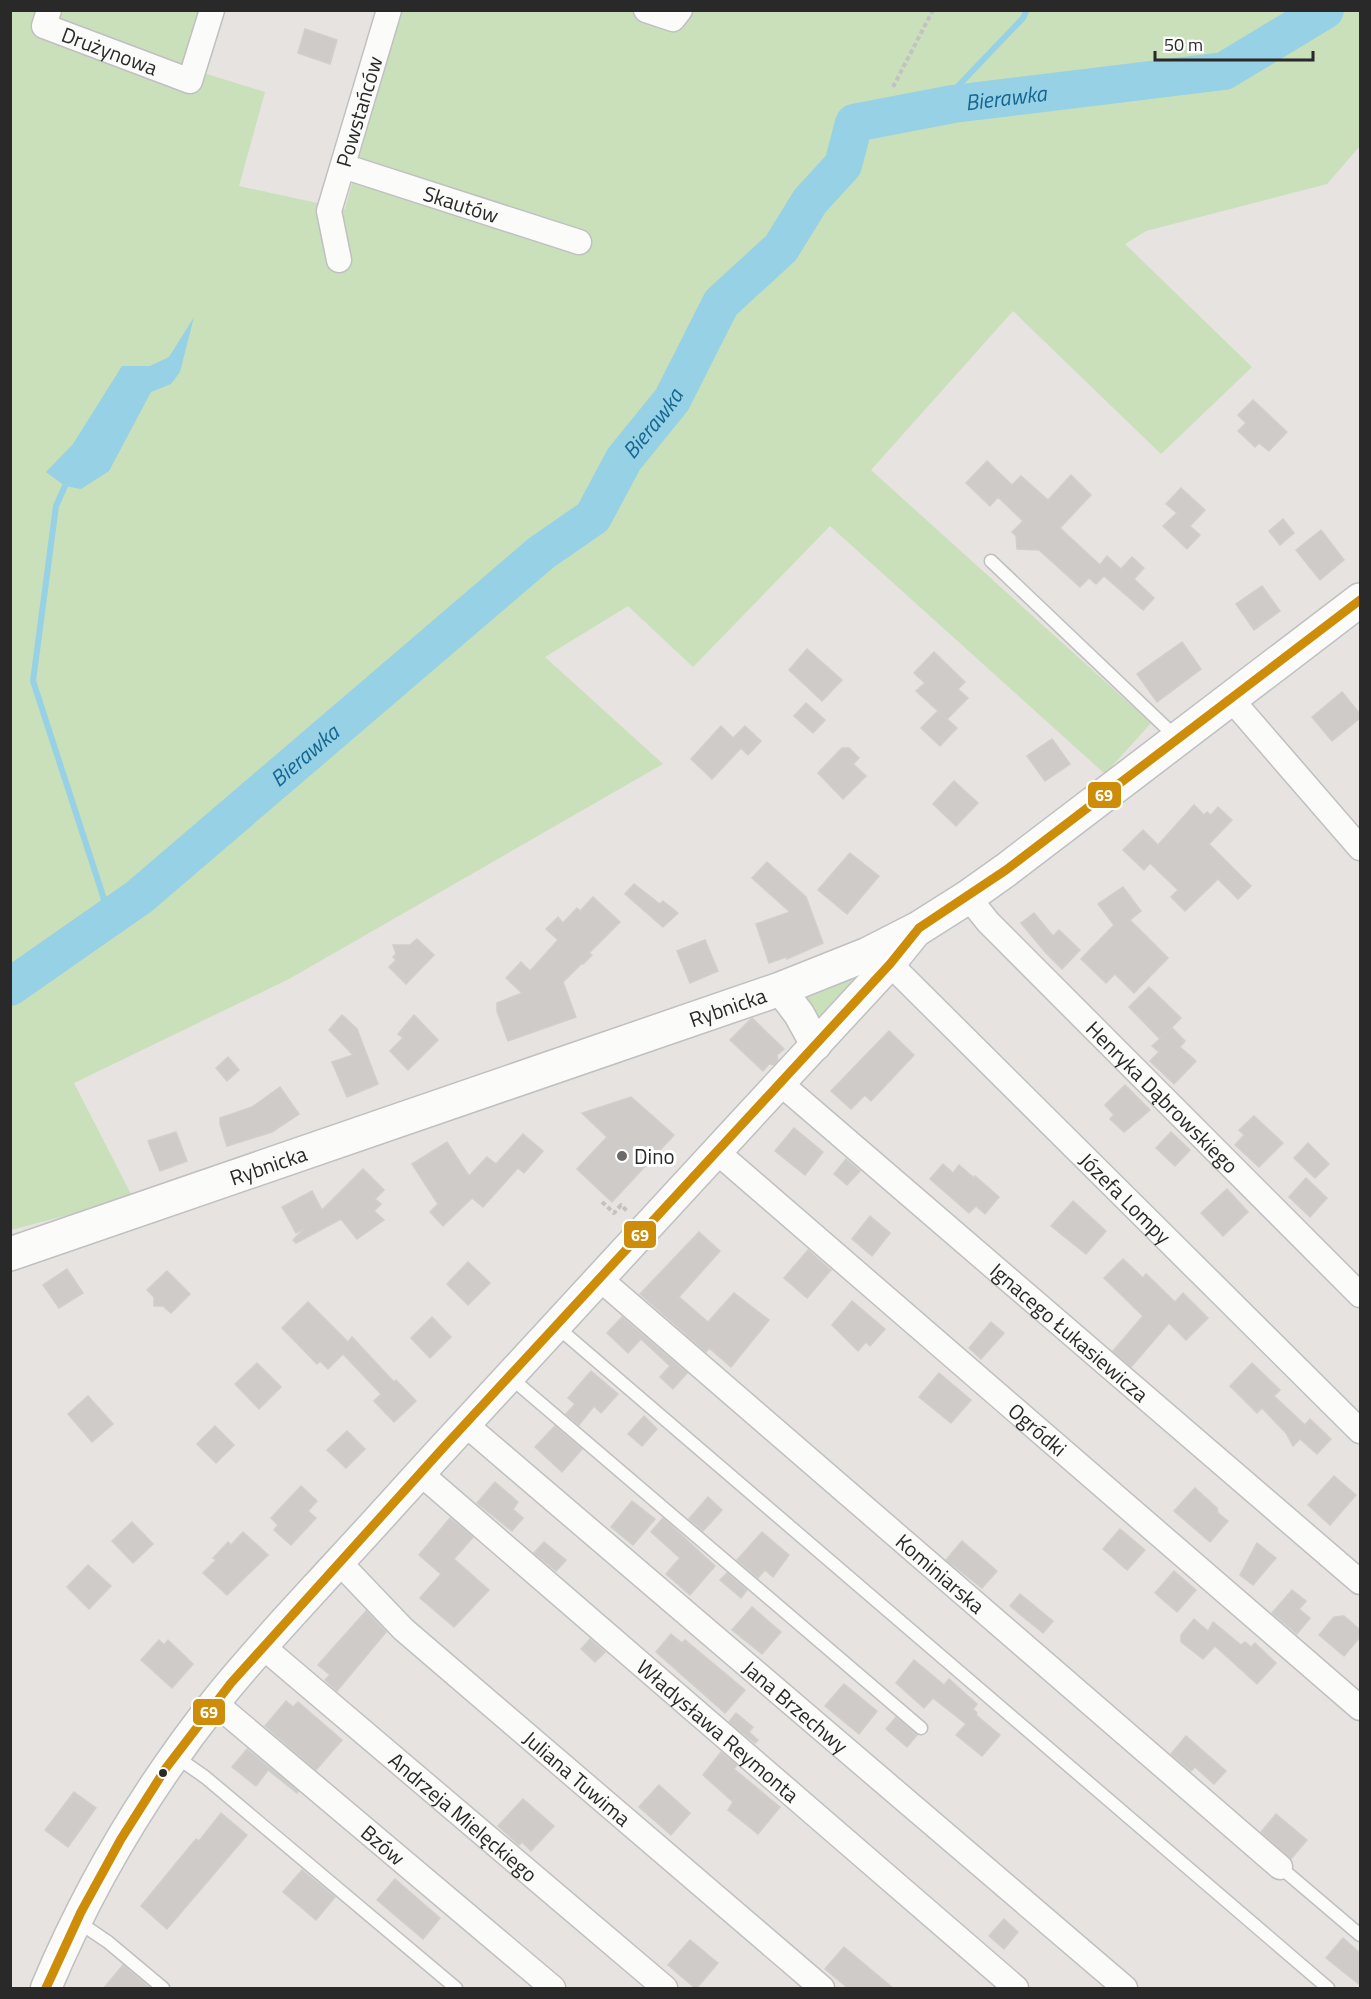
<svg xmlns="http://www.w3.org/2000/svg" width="1371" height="1999" font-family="'Titillium Web',sans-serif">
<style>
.green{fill:#c9e0ba}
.water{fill:#96d1e5}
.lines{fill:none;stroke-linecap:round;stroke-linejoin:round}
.stream{stroke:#96d1e5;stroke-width:6}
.river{stroke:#96d1e5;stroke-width:38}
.building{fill:#cecbc9;stroke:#d1cfcc;stroke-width:1.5}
.service-casing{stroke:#c0bfc1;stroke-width:15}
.minor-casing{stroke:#c0bfc1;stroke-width:27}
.tertiary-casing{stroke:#c0bfc1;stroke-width:33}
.secondary-casing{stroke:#c0bfc1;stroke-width:36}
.path{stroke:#c3c2c2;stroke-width:4;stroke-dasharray:4.5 3;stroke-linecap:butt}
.service{stroke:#fbfbfa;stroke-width:12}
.minor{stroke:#fbfbfa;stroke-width:24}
.tertiary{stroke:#fbfbfa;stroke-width:30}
.secondary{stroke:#fbfbfa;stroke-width:33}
.bus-1-casing{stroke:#fff;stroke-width:14}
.bus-1{stroke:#ce8d08;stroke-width:9}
.poi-dot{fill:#6b6a69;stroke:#fff;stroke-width:2}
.bus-dot{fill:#292929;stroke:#fff;stroke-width:2}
.labels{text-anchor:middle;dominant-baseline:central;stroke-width:6;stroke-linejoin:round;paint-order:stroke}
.street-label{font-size:21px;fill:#292929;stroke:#fff}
.poi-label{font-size:21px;fill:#292929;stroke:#fff;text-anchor:start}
.water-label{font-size:22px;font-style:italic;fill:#156791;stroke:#fff}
.line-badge{stroke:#fff;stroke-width:2}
.badge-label{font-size:16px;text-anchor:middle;font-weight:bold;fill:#fff}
</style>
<rect width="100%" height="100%" fill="#e6e3e0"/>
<!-- green -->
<g class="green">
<path d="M11 11H202L200 72 265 92 239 186 345 209 399 11H1360V146L1327 184 1146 231 1125 244 1252 367 1161 454 1013 311 871 470 1151 723 1105 774 830 526 693 667 628 606 545 657 663 764 289 979 74 1083 133 1198 11 1230Z"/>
<path d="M856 977 818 1022 802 994Z"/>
</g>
<!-- water -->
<path class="water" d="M194 317 180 372 171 384 151 392 109 471 81 489 65 486 46 472 73 444 122 366H150L169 357Z"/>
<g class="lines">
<!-- stream -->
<g class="stream">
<path d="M937 108 1023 18 1027 10"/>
<path d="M65 486 56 506 33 681 103 896 108 919"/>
</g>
<!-- river -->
<path class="river" id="s1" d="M10 987 139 897 541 553 593 517 624 459 672 400 721 303 781 248 810 201 843 165 854 123 953 104 1224 71 1325 10"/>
</g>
<!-- building -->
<g class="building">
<path d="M305 29 337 40 330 64 298 53Z"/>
<path d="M1253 400 1287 432 1269 451 1259 443 1255 447 1238 431 1246 423 1238 415Z"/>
<path d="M987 461 1012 485 1021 476 1048 500 1071 475 1091 495 1060 528 1100 565 1107 556 1121 569 1132 557 1144 568 1134 579 1154 598 1143 610 1104 576 1096 584 1089 578 1080 587 1039 550 1017 549 1016 536 1012 532 1023 521 998 497 990 506 966 483Z"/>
<path d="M1181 488 1205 510 1190 526 1200 535 1187 549 1163 526 1177 513 1166 504Z"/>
<path d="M1283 519 1294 533 1280 545 1269 531Z"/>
<path d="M1321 530 1344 560 1320 580 1296 550Z"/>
<path d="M1262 586 1280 611 1254 630 1236 604Z"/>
<path d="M1182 642 1201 669 1157 702 1137 674Z"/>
<path d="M807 649 842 680 822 701 789 670Z"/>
<path d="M934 652 965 682 958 689 968 698 947 719 916 691 925 683 914 673Z"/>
<path d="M1342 692 1360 714V718L1332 741 1312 717Z"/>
<path d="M806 703 825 720 813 733 794 716Z"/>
<path d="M938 711 957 728 940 746 921 728Z"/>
<path d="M721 726 733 738 745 726 761 741 748 755 741 748 712 779 691 759Z"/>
<path d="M1052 739 1070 764 1045 781 1027 756Z"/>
<path d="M842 748H849L859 758 853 764 866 776 843 799 818 773Z"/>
<path d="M954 781 978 803 956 826 933 804Z"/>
<path d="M1194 805 1204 815 1207 812 1211 815 1218 807 1232 820 1209 844 1251 886 1238 899 1218 879 1185 911 1171 897 1178 890 1150 863 1144 870 1123 850 1143 830 1158 845Z"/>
<path d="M850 853 879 876 847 914 818 890Z"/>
<path d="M767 862 806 897 823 943 787 959 786 957 769 963 756 924 790 912 752 878Z"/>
<path d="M634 884 660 904 663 901 678 913 663 927 625 894Z"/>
<path d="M1123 887 1141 911 1130 920 1168 958 1134 993 1115 974 1106 983 1081 959 1114 925 1098 904Z"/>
<path d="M593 897 620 922 589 953 592 955 583 964 580 962 581 964 563 982 576 1017 508 1041 497 1011V1003L522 993 506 978 521 962 530 971 558 940 546 929 558 917 563 923 577 908 580 911Z"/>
<path d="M1034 913 1053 936 1059 930 1080 950 1062 969 1046 953 1021 923Z"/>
<path d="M417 939 434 955 406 984 389 967 396 960 393 957 396 954 393 945H410Z"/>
<path d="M705 940 718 971 690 983 677 951Z"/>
<path d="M1149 987 1181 1018 1160 1039 1129 1007Z"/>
<path d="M342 1015 357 1029 378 1084 347 1097 332 1062 353 1055 329 1030Z"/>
<path d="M414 1015 438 1040 408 1070 390 1051 403 1038 398 1034Z"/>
<path d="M752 1018 784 1049 777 1055 778 1060 774 1065 769 1064 763 1071 730 1040Z"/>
<path d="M1172 1028 1185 1041 1180 1047 1196 1061 1174 1084 1150 1061 1159 1052 1152 1046Z"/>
<path d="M889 1031 914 1055 871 1101 865 1095 851 1109 831 1091Z"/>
<path d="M228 1057 239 1070 227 1081 216 1068Z"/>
<path d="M1125 1085 1150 1110 1124 1132 1110 1119 1114 1115 1105 1105Z"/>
<path d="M280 1087 299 1114 272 1132 227 1146 220 1124V1118L252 1107Z"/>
<path d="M631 1097 674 1135 612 1202 577 1169 607 1137 582 1113Z"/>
<path d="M1254 1116 1283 1143 1259 1167 1235 1145 1244 1135 1239 1130Z"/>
<path d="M794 1128 823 1152 805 1175 775 1151Z"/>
<path d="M176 1132 187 1161 160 1171 148 1141Z"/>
<path d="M1171 1132 1190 1150 1175 1166 1156 1148Z"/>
<path d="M523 1134 543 1151 524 1173 518 1168 483 1207 472 1198 443 1226 430 1212 438 1204 412 1164 447 1142 469 1176 487 1157 496 1164Z"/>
<path d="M1308 1143 1329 1164 1315 1178 1294 1158Z"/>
<path d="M846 1159 860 1171 847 1185 834 1174Z"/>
<path d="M943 1164 953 1173 959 1165 974 1178 975 1176 999 1197 985 1214 976 1206 969 1213 930 1179Z"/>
<path d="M363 1169 384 1190 375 1199 381 1204 374 1211 384 1220 357 1239 341 1219 296 1243 293 1240 305 1228 296 1233 282 1207 312 1191 322 1210Z"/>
<path d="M1306 1178 1327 1198 1310 1217 1289 1197Z"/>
<path d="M1227 1189 1248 1212 1223 1236 1201 1213Z"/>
<path d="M1073 1201 1106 1231 1086 1254 1051 1226Z"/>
<path d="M870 1216 890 1233 872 1256 852 1239Z"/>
<path d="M699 1232 720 1251 679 1297 708 1322 734 1293 769 1320 731 1367 709 1348 706 1352 640 1294Z"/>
<path d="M808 1250 831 1270 807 1298 784 1278Z"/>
<path d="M1123 1259 1143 1278 1146 1274 1175 1302 1183 1293 1208 1318 1186 1340 1169 1323 1131 1367 1113 1351 1143 1316 1104 1278Z"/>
<path d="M468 1262 490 1283 468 1305 447 1284Z"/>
<path d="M67 1269 83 1293 59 1308 43 1285Z"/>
<path d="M167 1271 190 1294 171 1313 163 1306H154V1297L147 1290Z"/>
<path d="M852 1301 885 1329 870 1346 866 1342 858 1351 832 1325Z"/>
<path d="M308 1302 348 1342 352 1337 394 1382 396 1380 416 1401 394 1422 374 1401 381 1394 343 1354 328 1369 320 1361 317 1364 282 1328Z"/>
<path d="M432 1317 451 1337 430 1358 411 1338Z"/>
<path d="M622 1317 687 1373 673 1389 660 1377 670 1366 641 1339 628 1353 607 1333Z"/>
<path d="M991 1322 1004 1333 981 1359 969 1348Z"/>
<path d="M257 1363 281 1387 259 1409 235 1384Z"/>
<path d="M1252 1363 1280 1390 1274 1396 1305 1425 1310 1419 1331 1439 1317 1454 1300 1439 1293 1446 1286 1433 1262 1408 1257 1413 1230 1386Z"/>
<path d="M591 1371 618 1394 601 1413 594 1406 579 1425 566 1414 575 1404 568 1398Z"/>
<path d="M939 1373 971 1400 951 1423 919 1397Z"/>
<path d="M88 1396 113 1424 92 1442 68 1414Z"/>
<path d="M644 1416 657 1429 642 1446 628 1434Z"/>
<path d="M215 1426 234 1445 216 1463 197 1444Z"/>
<path d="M555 1426 582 1449 562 1472 535 1447Z"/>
<path d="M347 1431 365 1449 346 1468 327 1450Z"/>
<path d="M1334 1476 1356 1495 1330 1525 1308 1505Z"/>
<path d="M495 1482 518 1502 513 1509 523 1518 512 1531 477 1503Z"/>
<path d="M301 1486 317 1501 308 1511 316 1518 291 1545 274 1530 278 1525 271 1518Z"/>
<path d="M1195 1488 1217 1508 1218 1513 1228 1521 1210 1542 1174 1511Z"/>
<path d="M708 1497 722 1510 703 1531 689 1519Z"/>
<path d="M632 1501 655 1519 633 1545 611 1527Z"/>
<path d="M450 1518 473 1537 454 1559 489 1590 454 1627 420 1598 441 1574 419 1555Z"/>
<path d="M663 1518 715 1566 690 1595 666 1574 680 1558 651 1532Z"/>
<path d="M132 1522 153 1544 133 1563 112 1541Z"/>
<path d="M1120 1529 1145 1550 1127 1570 1103 1549Z"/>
<path d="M243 1532 268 1555 227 1595 203 1573 216 1560 213 1558 228 1542 231 1545Z"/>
<path d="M762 1532 789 1555 773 1577 765 1570 758 1578 737 1560Z"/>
<path d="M962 1541 997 1571 982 1588 946 1560Z"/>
<path d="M544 1542 566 1560 556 1571 534 1553Z"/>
<path d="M1257 1543 1276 1558 1253 1585 1240 1575Z"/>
<path d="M88 1565 111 1586 89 1609 67 1587Z"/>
<path d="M1174 1571 1196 1590 1177 1612 1155 1593Z"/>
<path d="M727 1573 747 1590 741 1598 720 1580Z"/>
<path d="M1292 1590 1306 1601 1299 1609 1310 1618 1297 1634 1272 1613Z"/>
<path d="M1020 1594 1053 1621 1043 1633 1010 1606Z"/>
<path d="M752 1607 781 1632 762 1654 732 1630Z"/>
<path d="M366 1611 386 1632 337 1691 325 1680 330 1675 318 1665Z"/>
<path d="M1344 1616 1360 1630V1637L1344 1656 1319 1635 1334 1617Z"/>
<path d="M1194 1619 1208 1631 1213 1622 1241 1645 1245 1642 1251 1647 1255 1643 1276 1663 1257 1684 1215 1646 1203 1659 1181 1642V1635Z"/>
<path d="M671 1634 682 1643 685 1640 745 1690 725 1713 656 1652Z"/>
<path d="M590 1639 605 1652 595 1662 581 1649Z"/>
<path d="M159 1640 164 1645 168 1640 193 1664 172 1688 141 1660Z"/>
<path d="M914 1660 944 1685 949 1679 977 1704 973 1709 977 1713 976 1715 1000 1735 982 1756 956 1735 966 1724 933 1698 924 1708 896 1683Z"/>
<path d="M844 1684 877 1711 859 1734 825 1706Z"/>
<path d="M286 1701 293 1707 298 1702 342 1740 316 1770 265 1726Z"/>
<path d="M736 1713 753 1727 749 1732 758 1740 755 1743 729 1722Z"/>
<path d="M896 1717 917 1735 907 1747 886 1729Z"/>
<path d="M1186 1736 1226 1771 1214 1784 1195 1767 1191 1771 1171 1754Z"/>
<path d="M247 1749 298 1791 297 1793 268 1770 256 1786 232 1767Z"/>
<path d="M721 1752 737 1765 734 1769 780 1807 758 1834 728 1810 733 1802 703 1775Z"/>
<path d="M659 1785 690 1813 671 1835 639 1807Z"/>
<path d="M74 1792 96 1808 68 1847 45 1830Z"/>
<path d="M523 1799 554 1826 531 1851 522 1842 519 1845 498 1826Z"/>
<path d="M221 1813 247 1835 167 1929 141 1906 196 1839 199 1841Z"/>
<path d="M1276 1814 1307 1840 1291 1859 1261 1832Z"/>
<path d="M302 1870 335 1897 316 1920 283 1892Z"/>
<path d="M395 1879 440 1918 423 1939 377 1900Z"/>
<path d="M1004 1919 1018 1932 1004 1949 989 1936Z"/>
<path d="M1343 1938 1360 1953V1985L1326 1958Z"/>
<path d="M690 1940 718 1963 696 1989 668 1965Z"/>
<path d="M844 1947 894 1989H849L825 1969Z"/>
<path d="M123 1965 151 1989H103Z"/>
</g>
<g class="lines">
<!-- service casing -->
<g class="service-casing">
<g id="service">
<path d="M991 561 1177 738"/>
<path d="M556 1326 1328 1988"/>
<path d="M510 1377 921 1728"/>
<path d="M175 1756 205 1777 456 1988"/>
<path d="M1280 1867 1360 1935"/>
<path d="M77 1921 108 1942 163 1988"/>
</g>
</g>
<!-- minor casing -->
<g class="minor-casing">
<g id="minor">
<path id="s2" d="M49 10 44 26 190 81 212 10"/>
<path d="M646 10 673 19 680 10"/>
<path id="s3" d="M343 166 579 242"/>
<path id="s4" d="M339 260 329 211 389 10"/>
<path d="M1231 699 1360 848"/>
<path id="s5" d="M968 897 988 922 1360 1295"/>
<path id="s6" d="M890 964 1360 1431"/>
<path id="s7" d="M780 1083 1360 1582"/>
<path id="s8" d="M717 1152 1360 1708"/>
<path id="s9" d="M600 1279 1280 1867"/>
<path id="s10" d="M465 1424 1125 1988"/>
<path id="s11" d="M420 1473 1016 1988"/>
<path id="s12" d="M339 1562 403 1629 822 1988"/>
<path id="s13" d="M262 1646 665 1988"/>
<path id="s14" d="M215 1703 553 1988"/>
</g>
</g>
<!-- tertiary casing -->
<g class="tertiary-casing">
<g id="tertiary">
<path d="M780 989 799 1014 816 1045"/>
<path d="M46 1988C89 1886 147 1788 216 1701 255 1652 298 1607 340 1561 380 1518 418 1475 458 1432 601 1276 746 1120 890 964L919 928"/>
</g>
</g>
<!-- secondary casing -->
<g class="secondary-casing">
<g id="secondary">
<path id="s15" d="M10 1254 780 989 868 954 919 928 968 897 1006 870 1360 600"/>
</g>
</g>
<!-- path -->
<g class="path">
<path d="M893 87 933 10"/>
<path d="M602 1202 614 1213 621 1205 627 1211"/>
</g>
<!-- service -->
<use href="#service" class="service"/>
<!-- minor -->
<use href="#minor" class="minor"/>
<!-- tertiary -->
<use href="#tertiary" class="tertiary"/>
<!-- secondary -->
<use href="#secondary" class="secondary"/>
<!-- bus-1 casing -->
<g class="bus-1-casing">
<path id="bus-1" d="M46 1988 81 1912 121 1839 166 1768 231 1683 443 1448 890 964 919 928 1006 870 1360 600"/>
</g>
<!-- bus-1 -->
<use href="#bus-1" class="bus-1"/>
</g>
<!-- markers -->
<circle class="poi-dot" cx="622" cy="1156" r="6"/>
<circle class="bus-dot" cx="163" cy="1773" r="5"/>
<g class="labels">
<!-- street labels -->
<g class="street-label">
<text stroke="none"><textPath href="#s2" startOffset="87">Drużynowa</textPath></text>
<text stroke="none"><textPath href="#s4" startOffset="154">Powstańców</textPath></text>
<text stroke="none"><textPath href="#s3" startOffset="124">Skautów</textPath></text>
<text stroke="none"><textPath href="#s15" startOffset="759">Rybnicka</textPath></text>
<text stroke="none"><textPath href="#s5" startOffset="279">Henryka Dąbrowskiego</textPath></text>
<text stroke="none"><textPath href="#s15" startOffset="273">Rybnicka</textPath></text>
<text stroke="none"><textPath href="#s6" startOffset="332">Józefa Lompy</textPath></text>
<text stroke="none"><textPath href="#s7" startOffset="382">Ignacego Łukasiewicza</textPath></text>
<text stroke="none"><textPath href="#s8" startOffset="424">Ogródki</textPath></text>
<text stroke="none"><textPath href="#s9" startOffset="450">Kominiarska</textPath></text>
<text stroke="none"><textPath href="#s10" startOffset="435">Jana Brzechwy</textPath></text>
<text stroke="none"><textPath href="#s11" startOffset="394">Władysława Reymonta</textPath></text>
<text stroke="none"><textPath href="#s12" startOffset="322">Juliana Tuwima</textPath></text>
<text stroke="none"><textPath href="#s13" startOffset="264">Andrzeja Mielęckiego</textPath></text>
<text stroke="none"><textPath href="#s14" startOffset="220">Bzów</textPath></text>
</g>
<!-- poi labels -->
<g class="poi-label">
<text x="634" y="1156">Dino</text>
</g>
<!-- water labels -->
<g class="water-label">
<text stroke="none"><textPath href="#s1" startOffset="1383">Bierawka</textPath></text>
<text stroke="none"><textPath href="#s1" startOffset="861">Bierawka</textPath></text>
<text stroke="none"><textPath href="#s1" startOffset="375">Bierawka</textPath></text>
</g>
</g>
<g class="line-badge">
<rect x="1087" y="781" width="35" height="28" rx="6" fill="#ce8d08"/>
<rect x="623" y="1220" width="34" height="29" rx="6" fill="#ce8d08"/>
<rect x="192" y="1698" width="34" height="28" rx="6" fill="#ce8d08"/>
</g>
<g class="badge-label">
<text x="1104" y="801">69</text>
<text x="640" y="1241">69</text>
<text x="209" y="1718">69</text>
</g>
<!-- border -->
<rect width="1371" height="1999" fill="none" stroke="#292929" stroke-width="24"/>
<!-- scale -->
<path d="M1155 51v9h158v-9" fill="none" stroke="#292929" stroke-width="3"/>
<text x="1164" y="51" font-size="18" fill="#292929" stroke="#ffffff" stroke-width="4.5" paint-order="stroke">50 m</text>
</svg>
